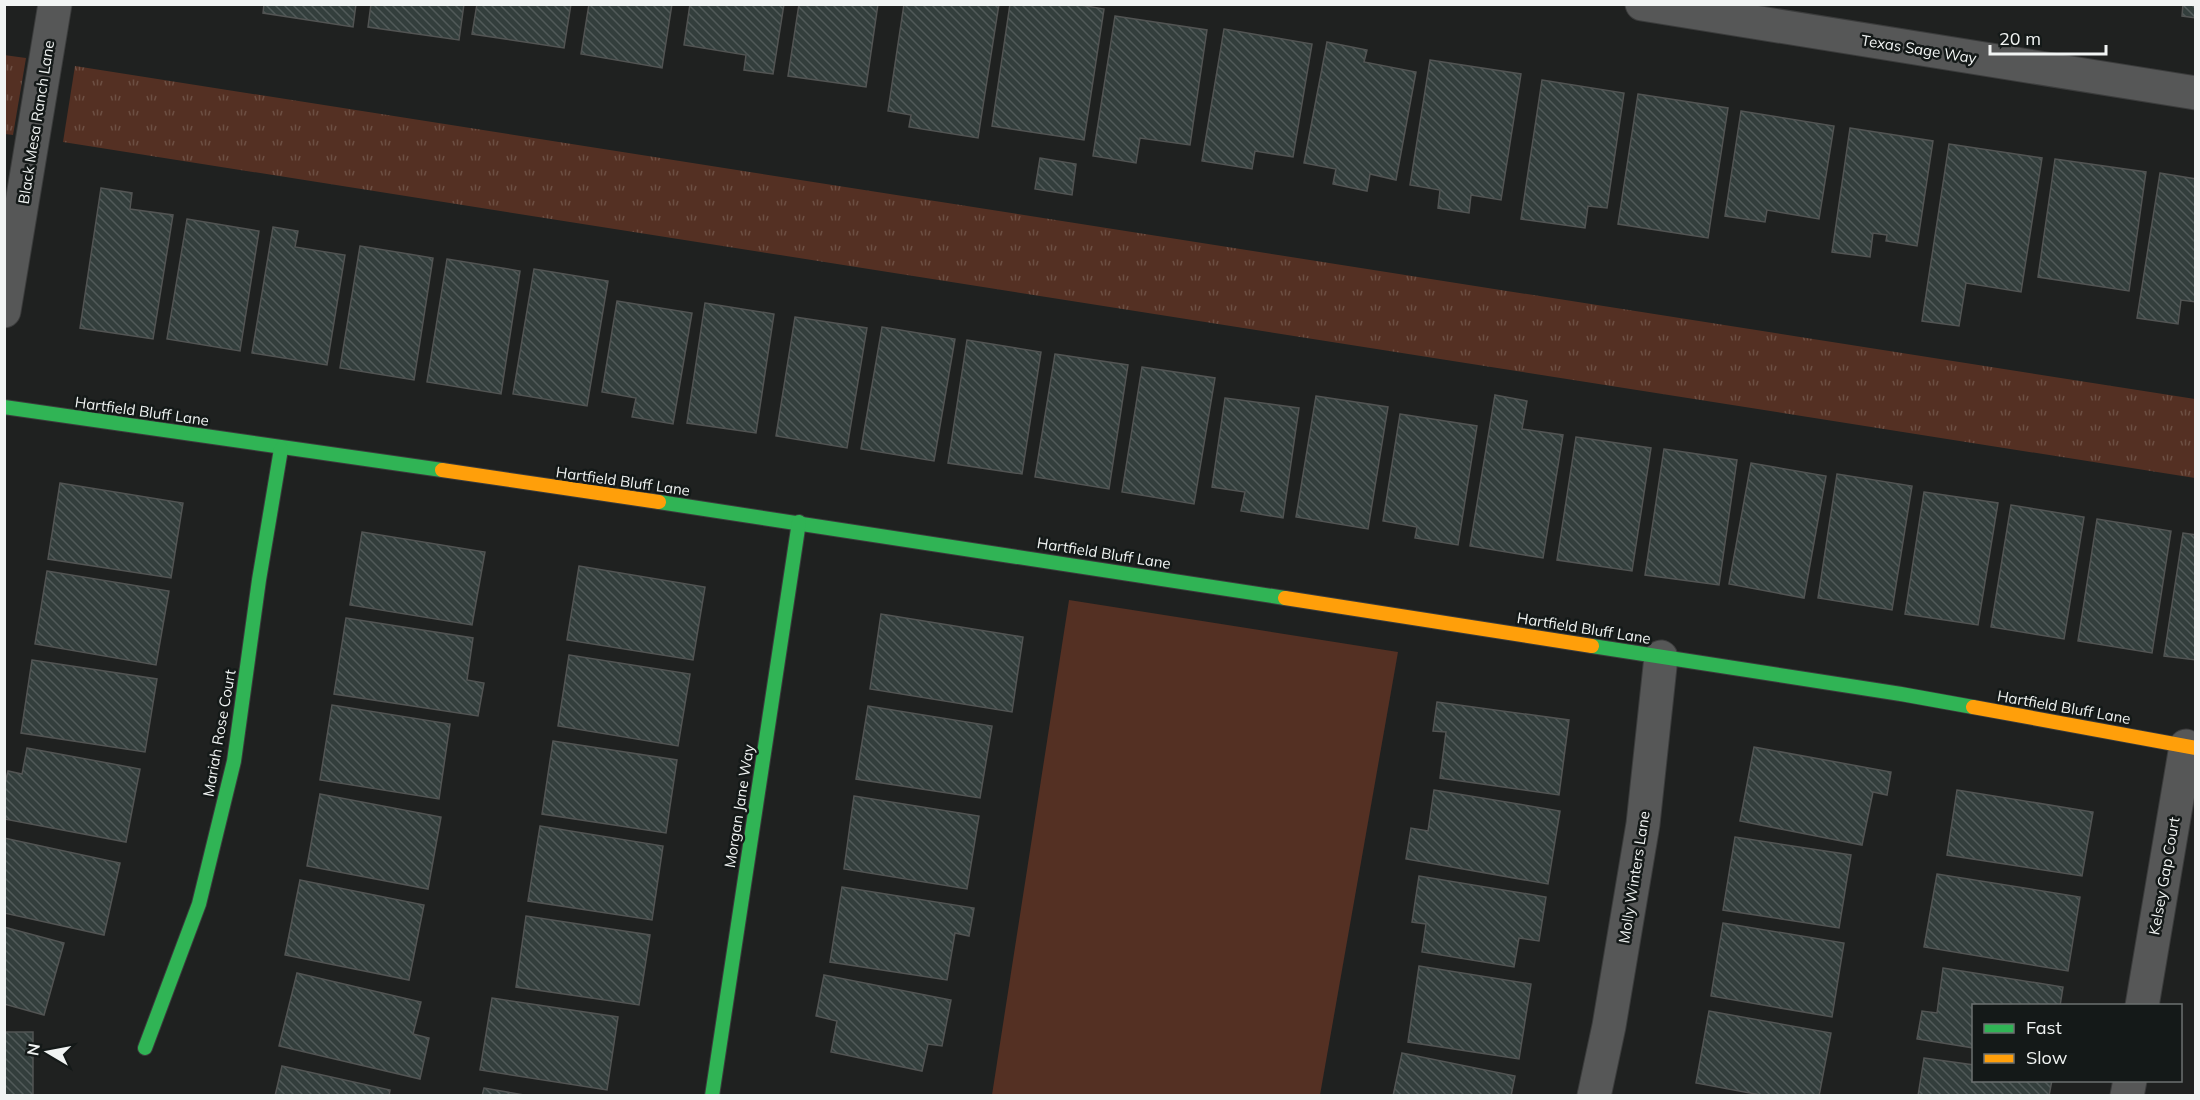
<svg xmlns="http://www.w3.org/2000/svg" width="2200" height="1100" font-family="Mulish,sans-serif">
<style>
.grass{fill:url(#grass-tufts)}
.park{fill:#543023}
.building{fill:url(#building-back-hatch);stroke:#525453;stroke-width:1.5}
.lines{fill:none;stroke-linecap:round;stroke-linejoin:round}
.street-casing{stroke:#3b3c3c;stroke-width:35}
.fast-casing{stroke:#3b3c3c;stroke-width:16}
.slow-casing{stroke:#3b3c3c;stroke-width:16}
.street{stroke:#565757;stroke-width:33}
.fast{stroke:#30b455;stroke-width:14}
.slow{stroke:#ff9f0a;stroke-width:14}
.labels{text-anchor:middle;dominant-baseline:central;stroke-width:5;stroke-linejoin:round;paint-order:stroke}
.street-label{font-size:15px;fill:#f1f4f3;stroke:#141918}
</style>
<defs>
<pattern id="grass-tufts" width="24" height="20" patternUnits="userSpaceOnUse" patternTransform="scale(1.5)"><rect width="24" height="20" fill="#543023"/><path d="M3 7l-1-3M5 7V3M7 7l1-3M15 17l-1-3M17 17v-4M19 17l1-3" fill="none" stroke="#6d4f43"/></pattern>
<pattern id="building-back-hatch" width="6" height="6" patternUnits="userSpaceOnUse" patternTransform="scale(1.5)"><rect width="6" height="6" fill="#333e3c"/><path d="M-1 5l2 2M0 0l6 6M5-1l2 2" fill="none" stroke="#515a59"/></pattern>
</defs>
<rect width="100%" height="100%" fill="#1f2120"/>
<!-- grass -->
<g class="grass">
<path d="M4 55 26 58 13 135 5 134Z"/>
<path d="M75 66 2195 399V478L63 142Z"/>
</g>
<!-- park -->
<path class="park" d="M1069 600 1398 652 1320 1095H992Z"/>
<!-- building -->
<g class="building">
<path d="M264 4H356L353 27 263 13Z"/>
<path d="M371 4H464L459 40 368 27Z"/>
<path d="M477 4H571L564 48 472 34Z"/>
<path d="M589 4H672L662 68 581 54Z"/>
<path d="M690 4H784L773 74 744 70 746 55 684 45Z"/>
<path d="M799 4H878L866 87 788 76Z"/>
<path d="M904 4H999L978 138 909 127 911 115 888 111Z"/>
<path d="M1010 4H1075L1104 9 1084 140 992 126Z"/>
<path d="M2183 4H2196V18L2182 16Z"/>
<path d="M1115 16 1207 30 1190 145 1140 138 1136 163 1093 156Z"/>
<path d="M1224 29 1312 44 1293 157 1255 151 1252 169 1202 161Z"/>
<path d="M1327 42 1367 50 1364 62 1416 72 1396 180 1370 174 1367 191 1333 184 1336 169 1304 163Z"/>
<path d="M1430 60 1521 74 1501 200 1471 195 1469 213 1438 208 1440 190 1410 185Z"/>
<path d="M1542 80 1624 93 1607 208 1588 206 1585 228 1521 219Z"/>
<path d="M1638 94 1728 108 1708 238 1618 224Z"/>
<path d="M1741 111 1834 126 1819 219 1767 210 1765 222 1725 216Z"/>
<path d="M1850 128 1933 141 1917 246 1886 241 1887 235 1873 233 1870 257 1832 252Z"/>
<path d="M1949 144 2042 158 2021 292 1966 283 1959 326 1922 321Z"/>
<path d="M1040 158 1076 164 1072 195 1035 189Z"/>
<path d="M2055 159 2146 172 2129 291 2038 277Z"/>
<path d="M2160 173 2196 179V302L2181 300 2178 324 2137 318Z"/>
<path d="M101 188 132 193 130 209 173 215 153 339 80 328Z"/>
<path d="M187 219 259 231 240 351 167 339Z"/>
<path d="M273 227 298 231 295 247 345 255 327 365 252 353Z"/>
<path d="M360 246 433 258 414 380 340 368Z"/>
<path d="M447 259 520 271 501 394 427 382Z"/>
<path d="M534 269 608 281 587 406 513 394Z"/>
<path d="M617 301 692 313 673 424 632 417 636 398 602 392Z"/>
<path d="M705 303 774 314 756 433 687 423Z"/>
<path d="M795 317 867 328 847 448 776 436Z"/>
<path d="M882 327 955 339 934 461 861 449Z"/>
<path d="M967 340 1041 352 1022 474 948 463Z"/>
<path d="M1055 354 1128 365 1109 489 1035 477Z"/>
<path d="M1142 367 1215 378 1194 504 1122 492Z"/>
<path d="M1495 395 1527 401 1522 429 1563 435 1543 558 1470 546Z"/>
<path d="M1316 396 1388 407 1368 529 1296 517Z"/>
<path d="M1225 398 1299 408 1283 518 1241 511 1245 492 1212 487Z"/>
<path d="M1400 414 1477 426 1458 545 1415 538 1417 527 1383 521Z"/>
<path d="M1576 437 1651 448 1632 571 1557 560Z"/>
<path d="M1664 449 1737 460 1719 585 1645 575Z"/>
<path d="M1751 463 1826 476 1804 598 1729 584Z"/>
<path d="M1837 474 1912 486 1892 610 1818 598Z"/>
<path d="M60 483 183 503 171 578 48 559Z"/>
<path d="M1924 492 1998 503 1978 625 1905 614Z"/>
<path d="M2011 505 2084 517 2064 639 1991 627Z"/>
<path d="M2097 519 2171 531 2152 653 2078 641Z"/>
<path d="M362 532 485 552 472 625 350 605Z"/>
<path d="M2183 533 2196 535V660L2164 656Z"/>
<path d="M579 566 705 587 693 660 567 640Z"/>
<path d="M47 571 169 591 156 665 35 644Z"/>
<path d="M881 614 1023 637 1012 712 870 689Z"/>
<path d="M346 618 473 638 467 680 484 683 478 716 334 694Z"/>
<path d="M569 655 690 674 678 746 558 726Z"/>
<path d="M32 660 157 679 145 752 21 733Z"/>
<path d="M1437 702 1569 720 1559 795 1440 778 1446 732 1433 731Z"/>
<path d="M332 705 450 724 439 799 320 780Z"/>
<path d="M868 706 992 726 980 798 856 779Z"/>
<path d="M553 741 677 760 666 833 542 814Z"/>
<path d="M1754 747 1891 772 1887 795 1873 792 1862 845 1740 821Z"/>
<path d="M27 748 140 769 126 842 4 819V788L8 771 22 774Z"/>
<path d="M1434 790 1560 811 1548 884 1406 859 1411 828 1428 831Z"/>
<path d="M1957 790 2093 812 2082 876 1947 855Z"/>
<path d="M320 794 441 817 428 889 307 866Z"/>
<path d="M854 796 979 816 967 889 844 869Z"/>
<path d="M540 826 663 846 652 920 528 901Z"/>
<path d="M1735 837 1851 855 1839 928 1723 910Z"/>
<path d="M4 838 120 863 104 935 4 913Z"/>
<path d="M1937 874 2080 897 2068 971 1924 947Z"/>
<path d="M1419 876 1546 897 1539 941 1519 938 1514 967 1422 952 1426 924 1412 922Z"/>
<path d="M300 880 424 905 409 980 285 955Z"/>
<path d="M842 887 974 908 969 936 955 933 947 980 830 962Z"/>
<path d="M526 916 650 935 639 1005 516 987Z"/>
<path d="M1723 923 1844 943 1832 1017 1711 996Z"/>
<path d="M4 927 64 943 44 1015 4 1004Z"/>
<path d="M1419 966 1531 984 1519 1059 1408 1042Z"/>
<path d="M1943 968 2063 987 2060 1006H1974V1048L1917 1039 1922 1011 1937 1013Z"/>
<path d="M297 973 421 1002 413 1034 429 1038 420 1079 279 1046Z"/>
<path d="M824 975 951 1000 942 1046 928 1044 922 1071 831 1052 837 1021 816 1016Z"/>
<path d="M492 998 618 1017 607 1090 480 1070Z"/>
<path d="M1709 1011 1831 1033 1819 1096H1766L1696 1083Z"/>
<rect x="4" y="1032" width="29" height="64"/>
<path d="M1402 1053 1515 1076 1511 1096H1393Z"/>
<path d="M1924 1058 1974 1065V1080H2052L2049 1096H1918Z"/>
<path d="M282 1066 390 1090 389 1096H275Z"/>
<path d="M484 1088 530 1096H482Z"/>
</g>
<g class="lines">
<!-- street casing -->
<g class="street-casing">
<g id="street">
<path d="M1642 4 2196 93"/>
<path d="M4 311 55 4"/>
<path d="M2142 1006 2186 746"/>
<path d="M1594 1096 1609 1026 1643 824 1661 657"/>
<path d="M2127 1096 2130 1080"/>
</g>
</g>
<!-- fast casing -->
<g class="fast-casing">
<g id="fast">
<path d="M4 407 442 470"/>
<path d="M659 502 1285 598"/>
<path d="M1592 646 1901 694 1973 707"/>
<path d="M145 1048 199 904 234 761 259 580 281 449"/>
<path d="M712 1096 799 522"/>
</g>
</g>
<!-- slow casing -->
<g class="slow-casing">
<g id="slow">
<path d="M442 470 659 502"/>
<path d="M1285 598 1592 646"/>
<path d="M1973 707 2196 748"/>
</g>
</g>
<!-- street -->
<use href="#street" class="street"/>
<!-- fast -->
<use href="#fast" class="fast"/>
<!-- slow -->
<use href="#slow" class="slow"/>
</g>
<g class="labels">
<!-- street labels -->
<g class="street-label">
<text transform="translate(1919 49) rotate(9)">Texas Sage Way</text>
<text transform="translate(36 122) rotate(-81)">Black Mesa Ranch Lane</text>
<text transform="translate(142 411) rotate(8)">Hartfield Bluff Lane</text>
<text transform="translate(623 481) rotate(8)">Hartfield Bluff Lane</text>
<text transform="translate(1104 553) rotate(9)">Hartfield Bluff Lane</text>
<text transform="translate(1584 628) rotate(9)">Hartfield Bluff Lane</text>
<text transform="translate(2064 707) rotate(10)">Hartfield Bluff Lane</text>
<text transform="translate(219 733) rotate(-80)">Mariah Rose Court</text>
<text transform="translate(739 806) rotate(-81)">Morgan Jane Way</text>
<text transform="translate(2164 876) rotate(-80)">Kelsey Gap Court</text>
<text transform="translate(1634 877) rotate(-81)">Molly Winters Lane</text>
</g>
</g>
<!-- border -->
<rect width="2200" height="1100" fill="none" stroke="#f1f4f3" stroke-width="12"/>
<!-- legend -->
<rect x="1972" y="1004" width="210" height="78" fill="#141918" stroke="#6c7170" stroke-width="1.5"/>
<rect x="1984" y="1024" width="30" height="9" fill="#30b455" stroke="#6c7170" stroke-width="1.5"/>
<text x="2026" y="1034" font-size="18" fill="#f1f4f3">Fast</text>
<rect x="1984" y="1054" width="30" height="9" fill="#ff9f0a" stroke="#6c7170" stroke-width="1.5"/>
<text x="2026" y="1064" font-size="18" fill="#f1f4f3">Slow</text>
<!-- north arrow -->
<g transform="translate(48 1052) rotate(280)" stroke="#141918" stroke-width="4.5" paint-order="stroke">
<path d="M0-4.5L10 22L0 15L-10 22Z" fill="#f1f4f3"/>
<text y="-9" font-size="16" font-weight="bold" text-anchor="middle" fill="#f1f4f3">N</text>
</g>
<!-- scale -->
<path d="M1990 45v9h116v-9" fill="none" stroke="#f1f4f3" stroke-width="3"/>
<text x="1999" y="45" font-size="18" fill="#f1f4f3" stroke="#141918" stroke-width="4.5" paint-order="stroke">20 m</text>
</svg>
